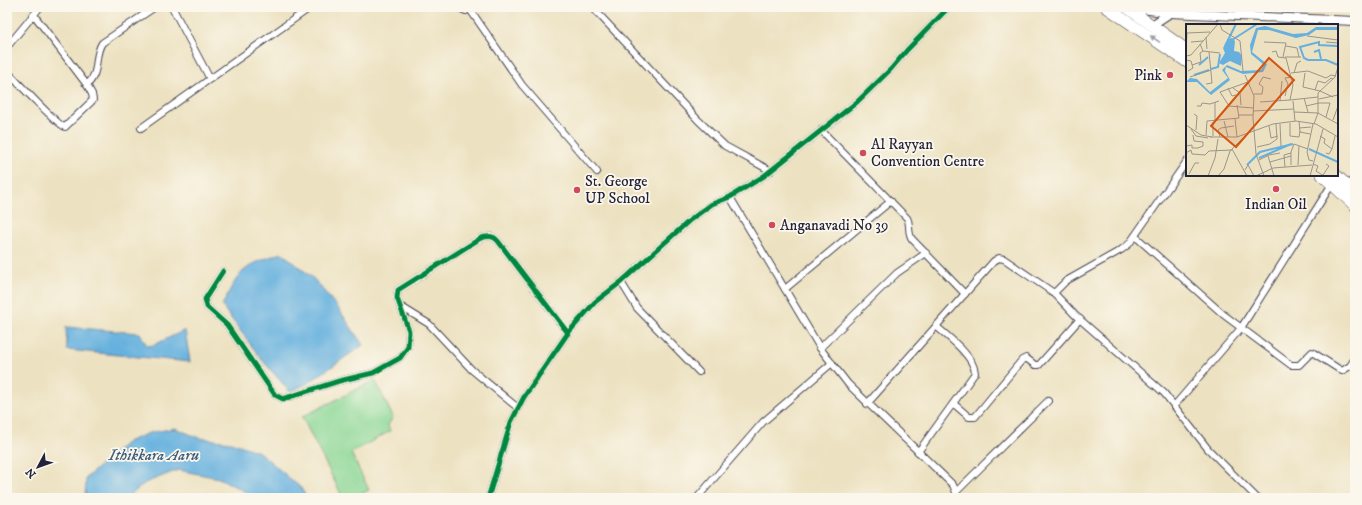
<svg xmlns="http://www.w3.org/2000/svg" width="1362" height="505" font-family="'IM FELL DW Pica',serif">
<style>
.green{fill:#8bd795;stroke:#567c68}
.water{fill:#65b0de;stroke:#44698c}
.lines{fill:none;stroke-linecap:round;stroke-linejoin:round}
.street-casing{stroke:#403f4f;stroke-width:8}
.secondary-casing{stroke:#403f4f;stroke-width:10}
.highway-casing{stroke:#403f4f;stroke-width:12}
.street{stroke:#fff;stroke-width:6}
.secondary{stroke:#fff;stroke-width:8}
.highway{stroke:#fff;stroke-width:11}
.cycleway-casing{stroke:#fbf7ec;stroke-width:8}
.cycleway{stroke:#00873e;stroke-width:5}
.oneway{fill:#9c9ca7}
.poi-dot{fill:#d1495b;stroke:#fbf7ec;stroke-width:1.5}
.labels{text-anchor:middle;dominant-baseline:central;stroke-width:3.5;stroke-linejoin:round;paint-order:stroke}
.poi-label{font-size:15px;fill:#22223b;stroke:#fbf7ec;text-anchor:start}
.water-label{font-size:16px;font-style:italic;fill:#3d5b7c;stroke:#fbf7ec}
.inset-river{fill:none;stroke:#65b0de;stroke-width:2}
.inset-road{fill:none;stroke:#9b958b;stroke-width:1}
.view{fill:#d45411;fill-opacity:0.15;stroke:#d45411;stroke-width:2}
.inset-edge{fill:none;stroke:#22223b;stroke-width:2}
</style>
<rect width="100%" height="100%" fill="#fbf7ec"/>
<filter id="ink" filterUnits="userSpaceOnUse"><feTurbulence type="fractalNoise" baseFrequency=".025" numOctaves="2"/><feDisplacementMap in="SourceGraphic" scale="8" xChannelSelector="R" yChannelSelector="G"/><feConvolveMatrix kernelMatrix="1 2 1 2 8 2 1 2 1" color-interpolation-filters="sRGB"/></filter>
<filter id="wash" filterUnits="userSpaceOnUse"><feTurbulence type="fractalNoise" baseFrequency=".012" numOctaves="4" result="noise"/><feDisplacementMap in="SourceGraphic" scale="16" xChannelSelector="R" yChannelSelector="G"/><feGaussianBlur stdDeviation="0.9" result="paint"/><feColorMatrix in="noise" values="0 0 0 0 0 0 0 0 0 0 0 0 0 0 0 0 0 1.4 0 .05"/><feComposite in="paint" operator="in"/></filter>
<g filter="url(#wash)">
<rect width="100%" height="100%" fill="#ece1c0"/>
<!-- green -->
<path class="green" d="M375 380 393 417 388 425 390 431 351 453 369 490 353 498H343L302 417Z"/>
<!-- water -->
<g class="water">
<path d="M282 253 313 278 338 308 363 345 308 383 290 392 262 360 222 306C239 270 244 265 282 253Z"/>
<path d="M66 327 140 333 147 346 154 345 185 330 190 362 67 350Z"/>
<path d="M175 428 199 438 231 442 259 452 301 488 307 498H257L219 478 178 470 145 483 127 498H85L86 478 127 442 149 433Z"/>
</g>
</g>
<g filter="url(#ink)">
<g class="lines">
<!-- street casing -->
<g class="street-casing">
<g id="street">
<path d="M172 7 210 79"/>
<path d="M457 7 466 11 469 8 522 85 597 172"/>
<path d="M592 7 698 120 725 146 771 171"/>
<path d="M34 15 87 85"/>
<path d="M7 47 40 7"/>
<path d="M7 71C14 79 60 127 65 127L93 100 92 94 87 85C101 71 93 57 102 43L155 7"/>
<path d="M141 128 311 7"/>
<path d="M821 130 907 218C911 225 907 232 912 239L965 294"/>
<path d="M730 197 820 348 848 384 953 485 956 492V498"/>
<path d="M1135 236 1224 315 1291 365H1299L1312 352 1342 371 1350 366 1355 358"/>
<path d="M223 271 205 299 207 307 227 325 275 395 283 399 339 381 373 373 400 358 408 347 409 331 397 298 398 290 481 238C488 236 493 235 498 241L568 333"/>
<path d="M621 282 637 308 699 372"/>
<path d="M785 289 891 201"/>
<path d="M1054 293 1066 281 1121 250 1129 244 1187 161"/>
<path d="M400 306 429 324 472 370 518 408"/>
<path d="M820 348 897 273 926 253"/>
<path d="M867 404 994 261 999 258 1004 259 1054 293 1076 316 1164 393 1208 449 1257 498"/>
<path d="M954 404 969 417H975L1022 360 1026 358 1035 365H1039L1080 319"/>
<path d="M1174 406 1241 328 1332 184"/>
<path d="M918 452 975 373C974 356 948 337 936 326"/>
<path d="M956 492 1048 401"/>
<path d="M488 498 511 422 524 397 568 333 595 302 621 282 690 220 712 204 730 197 764 176 857 102 891 69 907 50 949 7"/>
<path d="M697 498 763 422 832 363"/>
</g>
</g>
<!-- secondary casing -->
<g class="secondary-casing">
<g id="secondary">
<path d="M1129 7 1170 13 1355 21"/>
<path d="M1152 25 1170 13"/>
</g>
</g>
<!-- highway casing -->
<g class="highway-casing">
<g id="highway">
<path d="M1106 7 1187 62"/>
<path d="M1126 7 1187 50"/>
<path d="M1322 175 1355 206"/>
<path d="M1336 175 1355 192"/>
</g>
</g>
<!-- street -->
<use href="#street" class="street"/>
<!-- secondary -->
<use href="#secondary" class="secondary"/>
<!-- highway -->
<use href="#highway" class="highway"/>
<!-- cycleway casing -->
<g class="cycleway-casing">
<g id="cycleway">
<path d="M223 271 205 299 207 307 227 325 275 395 283 399 339 381 373 373 400 358 408 347 409 331 397 298 398 290 481 238C488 236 493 235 498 241L568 333"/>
<path d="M488 498 511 422 524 397 568 333 595 302 621 282 690 220 712 204 730 197 764 176 857 102 891 69 907 50 949 7"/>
</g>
</g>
<!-- cycleway -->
<use href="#cycleway" class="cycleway"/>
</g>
<!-- one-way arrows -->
<defs><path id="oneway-solid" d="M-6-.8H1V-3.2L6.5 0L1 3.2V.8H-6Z"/></defs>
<use class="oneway" href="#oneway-solid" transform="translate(1155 39) rotate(-145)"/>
</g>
<!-- markers -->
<g class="poi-dot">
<circle cx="1170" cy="75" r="4"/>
<circle cx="863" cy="153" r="4"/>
<circle cx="1276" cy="189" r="4"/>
<circle cx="577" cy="190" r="4"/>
<circle cx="772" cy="225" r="4"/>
</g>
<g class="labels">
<!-- poi labels -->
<g class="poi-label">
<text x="1162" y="75" text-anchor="end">Pink</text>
<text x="871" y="144">Al Rayyan<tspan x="871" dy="17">Convention Centre</tspan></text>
<text x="585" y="181">St. George<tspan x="585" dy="17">UP School</tspan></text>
<text x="1276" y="204" text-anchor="middle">Indian Oil</text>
<text x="780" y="225">Anganavadi No 39</text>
</g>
<!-- water labels -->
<g class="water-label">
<text x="154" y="455">Ithikkara Aaru</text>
</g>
</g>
<!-- overview -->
<g transform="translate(1186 24)">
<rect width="152" height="152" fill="#ece1c0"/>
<path d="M79 2 107 10 121 9 130 3H152V6H130L123 11 110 14 83 6H72L66 28 81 40 77 48 57 50 40 43 39 47 44 56 25 71 11 58H0L4 54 11 55 24 68 42 54 36 46 41 41 55 47 75 46 78 41 65 30 64 21 70 4ZM46 14 49 17 48 27 53 28 56 32 55 42 44 37 37 41 33 39 39 29 37 24 42 15Z" fill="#65b0de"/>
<path class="inset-river" d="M46 16 71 0M39 22 50 0M151 22 133 21V18L114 23 118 34 122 36H140L152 41M128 28 133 26 135 35M13 41 22 33M25 45 32 43 34 30M8 51 23 46M123 125 152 138M73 134 105 120M61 141 74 128 107 120"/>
<path class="inset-road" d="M34 0 36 6 54 17 57 47M121 12 152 16M20 13 21 25M5 18 17 17M78 18 100 19 97 33M140 18 152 19M14 20 17 27 34 29M100 22 111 24 113 33M0 27 1 9 24 8M86 28 90 27 92 33 100 34 107 61 104 76 132 73M0 32 5 31 32 0M99 33H115M0 36 5 37 7 44 2 47M6 41 15 38 14 29 17 27M105 49 122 47 140 54 145 51 150 52M108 49 111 39 115 37M119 49 117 63 134 67 147 73M59 51 62 58 34 68 43 82 67 84M4 53 25 46M62 58 68 72 67 94 70 130 78 152M20 60 26 59 23 28M42 64 46 72 50 71M47 64 54 69 55 81M129 66 132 57 139 59 145 54 147 55M68 70H76L77 63 73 60 77 53 85 55M99 72 102 60 99 54 106 53M118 74 122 88M133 75 152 71M94 77 96 57M107 77 109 97M74 78 104 76M133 79H144L140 93M11 82H15L16 79 24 80 33 77M120 82 133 79M67 87 108 85M108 88 132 89V69L149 53 152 43M8 90 11 92 10 106M52 91H67M49 95 51 113M147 96 152 82M29 97V78M38 97 42 113M113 97 114 108 124 110M104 99V112L113 113 114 107M94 100 95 122M127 100 121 128 123 136 127 137M128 100 132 89 152 100M0 101 15 111 26 113M83 102 85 114 92 112M113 104 125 103M5 105 10 112 22 114M20 111 21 97 53 94 51 81M27 112V98M134 112 139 115 138 119 146 125 143 130 140 129M24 113H51L87 100 110 97 130 100 152 113M34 113 32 106 35 104 48 102M0 122 6 121V124H12L17 122V118L8 117 7 111M71 123 84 120 91 115 90 100M46 125 61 152M146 125 149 112M0 129 5 126 6 130 19 131 23 127 46 126M82 132 88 152M73 136 83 131 94 129M84 138 105 132M127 140 132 142 130 147 138 152M105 141V128L108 120 122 125M112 141 113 122M99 143 98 131 105 129M59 146 62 141 68 152M3 150 9 139H13M137 151 143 142 140 140M22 152 29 134 32 115M32 152 38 145 44 127 60 111M70 152 87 144 126 141M100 152H113M124 152 137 105"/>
<path class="view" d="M83 34 108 56 50 123 25 102Z"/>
<rect width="152" height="152" class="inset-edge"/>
</g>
<!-- margin -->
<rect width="1362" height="505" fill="none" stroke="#fbf7ec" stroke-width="24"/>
<!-- north arrow -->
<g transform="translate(38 467) rotate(229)" stroke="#fbf7ec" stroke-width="3" paint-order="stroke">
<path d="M0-3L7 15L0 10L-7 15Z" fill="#22223b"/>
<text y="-6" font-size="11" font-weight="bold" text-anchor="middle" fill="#22223b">N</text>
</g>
</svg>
